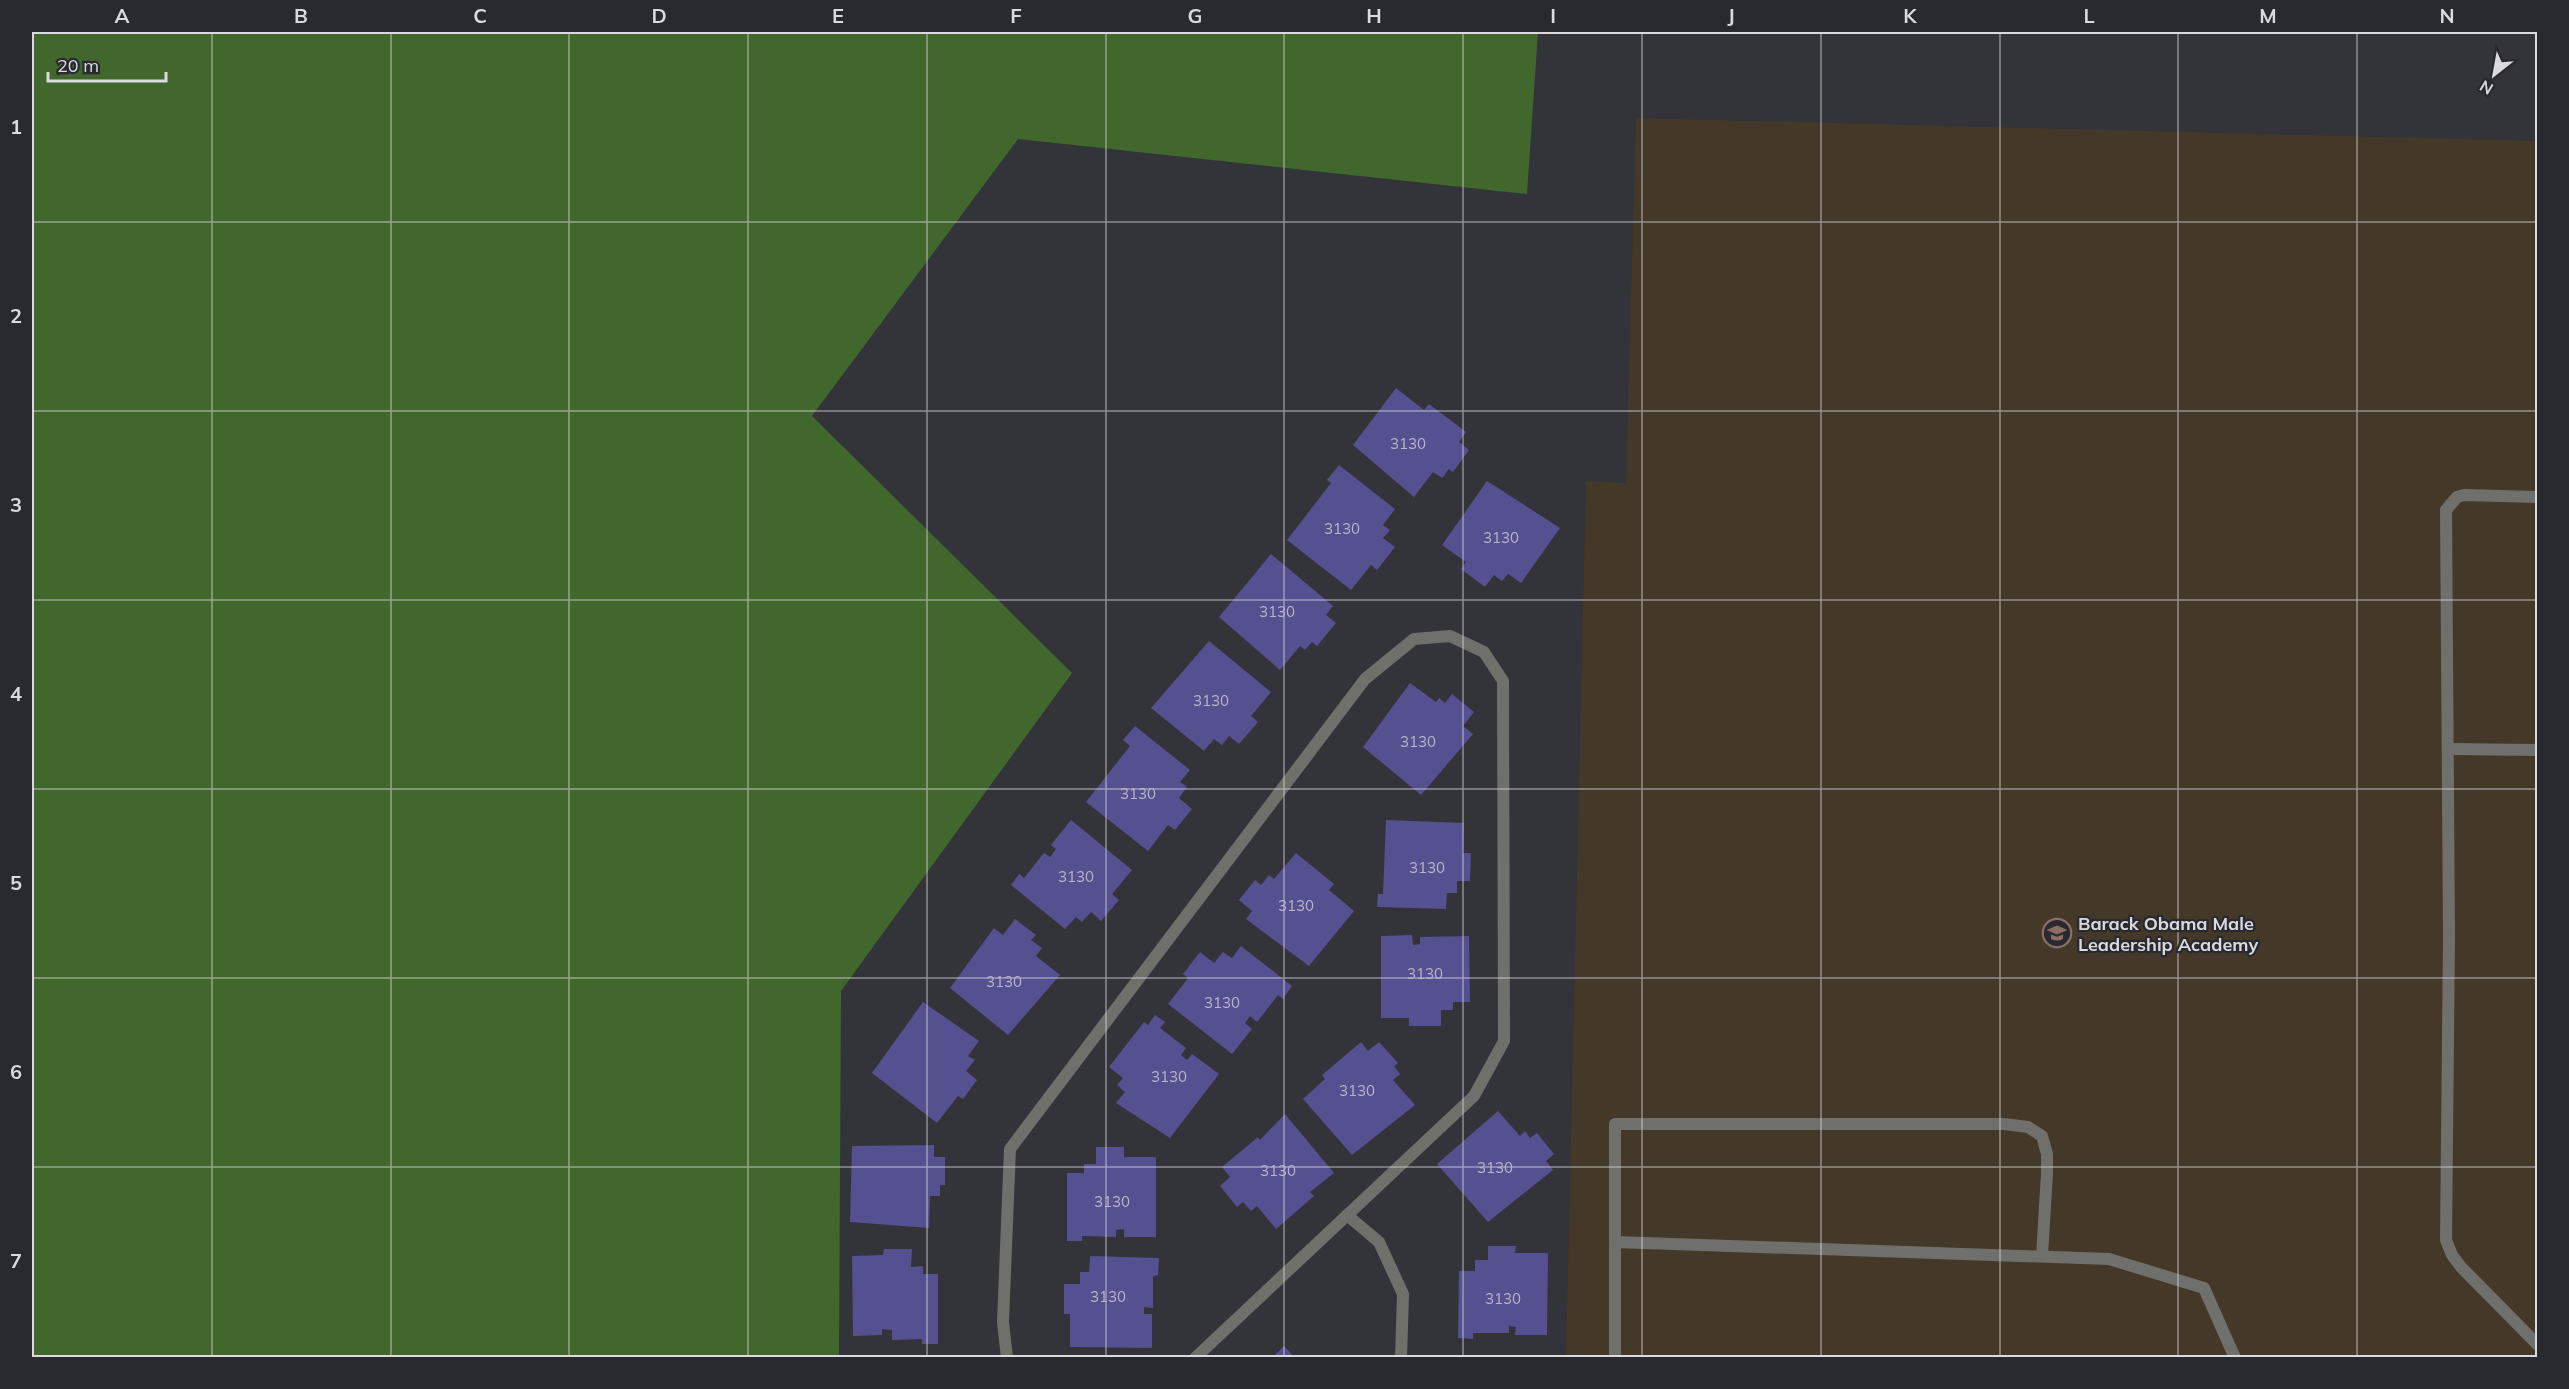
<svg xmlns="http://www.w3.org/2000/svg" width="2569" height="1389" font-family="Mulish,sans-serif">
<style>
.education{fill:#443929}
.green{fill:#42672c}
.building{fill:#555090}
.lines{fill:none;stroke-linecap:round;stroke-linejoin:round}
.service{stroke:#6f6f6b;stroke-width:12}
.grid{fill:none;stroke:#d9d9de;stroke-width:1.5;stroke-opacity:0.55}
.labels{text-anchor:middle;dominant-baseline:central;stroke-width:4.5;stroke-linejoin:round;paint-order:stroke}
.number-label{font-size:15px;fill:#b8b7ca}
.poi-label{font-size:18px;font-weight:bold;fill:#d9d9de;stroke:#292930;text-anchor:start}
.neatline{fill:none;stroke:#d9d9de;stroke-width:2}
.grid-label{font-size:20px;text-anchor:middle;font-weight:bold;fill:#d9d9de}
</style>
<rect width="100%" height="100%" fill="#33333a"/>
<!-- education -->
<path class="education" d="M1636 118 2537 141V1357L1566 1358 1586 481 1626 483Z"/>
<!-- green -->
<path class="green" d="M32 32H1538L1527 194 1018 139 812 416 1072 673 841 991 839 1357H32Z"/>
<!-- building -->
<g class="building">
<path d="M1396 388 1424 410 1429 404 1466 432 1459 442 1469 450 1453 472 1449 469 1442 478 1433 472 1414 497 1353 445Z"/>
<path d="M1339 465 1395 509 1383 525 1390 530 1383 538 1395 547 1377 570 1371 565 1351 590 1287 540 1331 483 1327 480Z"/>
<path d="M1487 481 1560 528 1521 583 1508 574 1502 581 1494 575 1485 587 1461 569 1466 562 1442 545Z"/>
<path d="M1271 554 1333 606 1326 615 1336 623 1317 646 1312 642 1305 650 1300 646 1280 670 1219 617Z"/>
<path d="M1209 641 1271 692 1251 716 1258 722 1239 744 1229 736 1222 745 1214 739 1204 751 1151 708Z"/>
<path d="M1410 683 1436 702 1439 698 1445 703 1452 694 1474 712 1463 726 1473 734 1421 795 1363 747Z"/>
<path d="M1135 726 1190 770 1180 782 1187 787 1179 798 1192 809 1175 830 1168 825 1148 851 1086 802 1130 746 1123 740Z"/>
<path d="M1071 820 1132 870 1112 894 1119 900 1101 921 1091 912 1082 922 1076 917 1065 929 1011 885 1019 874 1024 878 1044 853 1050 857 1056 849 1051 845Z"/>
<path d="M1386 820 1464 823 1463 853H1471L1470 881H1457V893H1447L1446 909 1377 907 1378 894H1383Z"/>
<path d="M1296 853 1334 884 1329 890 1354 911 1309 966 1246 919 1252 911 1239 900 1255 880 1261 885 1269 875 1274 879Z"/>
<path d="M1015 919 1036 935 1031 940 1042 948 1036 956 1060 975 1008 1035 950 988 994 928 1003 935Z"/>
<path d="M1412 935 1413 945 1420 944V937L1469 936 1470 1002H1453V1010H1441V1026H1409V1018H1381V936Z"/>
<path d="M1241 946 1292 986 1283 999 1278 995 1257 1022 1250 1016 1245 1023 1252 1029 1232 1054 1168 1004 1188 978 1183 974 1200 952 1214 963 1223 952 1232 958Z"/>
<path d="M923 1002 979 1041 968 1056 975 1060 966 1071 977 1080 963 1099 958 1096 937 1123 872 1073Z"/>
<path d="M1155 1015 1165 1022 1160 1028 1186 1048 1181 1055 1187 1060 1192 1054 1219 1074 1170 1138 1116 1103 1125 1092 1117 1085 1123 1078 1109 1067 1144 1022 1148 1025Z"/>
<path d="M1361 1042 1368 1051 1379 1042 1398 1063 1394 1066 1400 1074 1393 1080 1415 1105 1352 1155 1303 1099 1325 1079 1322 1075Z"/>
<path d="M1498 1111 1520 1136 1525 1131 1530 1138 1537 1133 1554 1154 1546 1161 1553 1170 1488 1222 1437 1164Z"/>
<path d="M1285 1114 1334 1173 1310 1192 1314 1196 1276 1229 1257 1206 1251 1211 1243 1202 1237 1207 1220 1186 1230 1177 1222 1167 1258 1137 1260 1140Z"/>
<path d="M934 1145V1157H945V1185H940V1196H930L929 1228 850 1222 852 1146Z"/>
<path d="M1096 1147H1124V1157H1156V1237H1124V1229L1116 1230V1237L1082 1236V1241H1067V1173H1084V1164H1096Z"/>
<path d="M1488 1246H1516L1515 1253H1548L1547 1335H1515L1516 1327 1509 1326V1333H1473V1339L1458 1338 1459 1271H1475V1260H1488Z"/>
<path d="M884 1249H912L911 1267 923 1266V1274H938V1344H922V1339L892 1340V1330L882 1329V1335L853 1336 852 1256 883 1255Z"/>
<path d="M1090 1256 1159 1258 1158 1275 1153 1276V1308L1144 1307V1314H1152V1348L1070 1347V1314H1064V1284H1080V1272H1089Z"/>
<path d="M1284 1346 1295 1358H1272Z"/>
</g>
<g class="lines">
<!-- service -->
<g class="service">
<path d="M2538 497 2464 495 2457 497 2446 510 2449 936 2446 1240 2452 1255 2461 1267 2538 1345"/>
<path d="M2448 749 2538 750"/>
<path d="M1347 1215 1379 1242 1403 1294 1401 1358"/>
<path d="M1615 1242V1124H2004L2028 1127 2042 1136 2047 1154V1173L2042 1256"/>
<path d="M1007 1358 1003 1322 1010 1149 1365 679 1414 639 1450 636 1484 652 1503 681 1504 1041 1474 1096 1195 1358"/>
<path d="M1615 1358V1242L2109 1259 2204 1288 2235 1358"/>
</g>
</g>
<!-- grid -->
<path class="grid" d="M212 32V1358M391 32V1358M569 32V1358M748 32V1358M927 32V1358M1106 32V1358M1284 32V1358M1463 32V1358M1642 32V1358M1821 32V1358M2000 32V1358M2178 32V1358M2357 32V1358M32 222H2538M32 411H2538M32 600H2538M32 789H2538M32 978H2538M32 1167H2538"/>
<!-- icons -->
<defs>
<g id="school-ring" transform="scale(1.5)"><circle r="9.5" fill="#292930" stroke="#8d6e63" stroke-width="1.5"/><path d="M0-5L7-2L0 1L-7-2ZM-4 1L0 2.5L4 1V4Q0 6-4 4Z" fill="#8d6e63"/></g>
</defs>
<g fill-rule="evenodd">
<use href="#school-ring" x="2057" y="933"/>
</g>
<g class="labels">
<!-- number labels -->
<g class="number-label">
<text x="1408" y="443">3130</text>
<text x="1342" y="528">3130</text>
<text x="1501" y="537">3130</text>
<text x="1277" y="611">3130</text>
<text x="1211" y="700">3130</text>
<text x="1418" y="741">3130</text>
<text x="1138" y="793">3130</text>
<text x="1427" y="867">3130</text>
<text x="1076" y="876">3130</text>
<text x="1296" y="905">3130</text>
<text x="1425" y="973">3130</text>
<text x="1004" y="981">3130</text>
<text x="1222" y="1002">3130</text>
<text x="1169" y="1076">3130</text>
<text x="1357" y="1090">3130</text>
<text x="1495" y="1167">3130</text>
<text x="1278" y="1170">3130</text>
<text x="1112" y="1201">3130</text>
<text x="1108" y="1296">3130</text>
<text x="1503" y="1298">3130</text>
</g>
<!-- poi labels -->
<g class="poi-label">
<text x="2078" y="923">Barack Obama Male<tspan x="2078" dy="21">Leadership Academy</tspan></text>
</g>
</g>
<!-- border -->
<rect width="2569" height="1389" fill="none" stroke="#292930" stroke-width="66"/>
<!-- north arrow -->
<g transform="translate(2494 75) rotate(211)" stroke="#292930" stroke-width="4.5" paint-order="stroke">
<path d="M0-4.5L10 22L0 15L-10 22Z" fill="#d9d9de"/>
<text y="-9" font-size="16" font-weight="bold" text-anchor="middle" fill="#d9d9de">N</text>
</g>
<!-- scale -->
<path d="M48 72v9h118v-9" fill="none" stroke="#d9d9de" stroke-width="3"/>
<text x="57" y="72" font-size="18" fill="#d9d9de" stroke="#292930" stroke-width="4.5" paint-order="stroke">20 m</text>
<rect x="33" y="33" width="2503" height="1323" class="neatline"/>
<g class="grid-label">
<text x="122" y="23">A</text>
<text x="301" y="23">B</text>
<text x="480" y="23">C</text>
<text x="659" y="23">D</text>
<text x="838" y="23">E</text>
<text x="1016" y="23">F</text>
<text x="1195" y="23">G</text>
<text x="1374" y="23">H</text>
<text x="1553" y="23">I</text>
<text x="1731" y="23">J</text>
<text x="1910" y="23">K</text>
<text x="2089" y="23">L</text>
<text x="2268" y="23">M</text>
<text x="2447" y="23">N</text>
<text x="16" y="134">1</text>
<text x="16" y="323">2</text>
<text x="16" y="512">3</text>
<text x="16" y="701">4</text>
<text x="16" y="890">5</text>
<text x="16" y="1079">6</text>
<text x="16" y="1268">7</text>
</g>
</svg>
